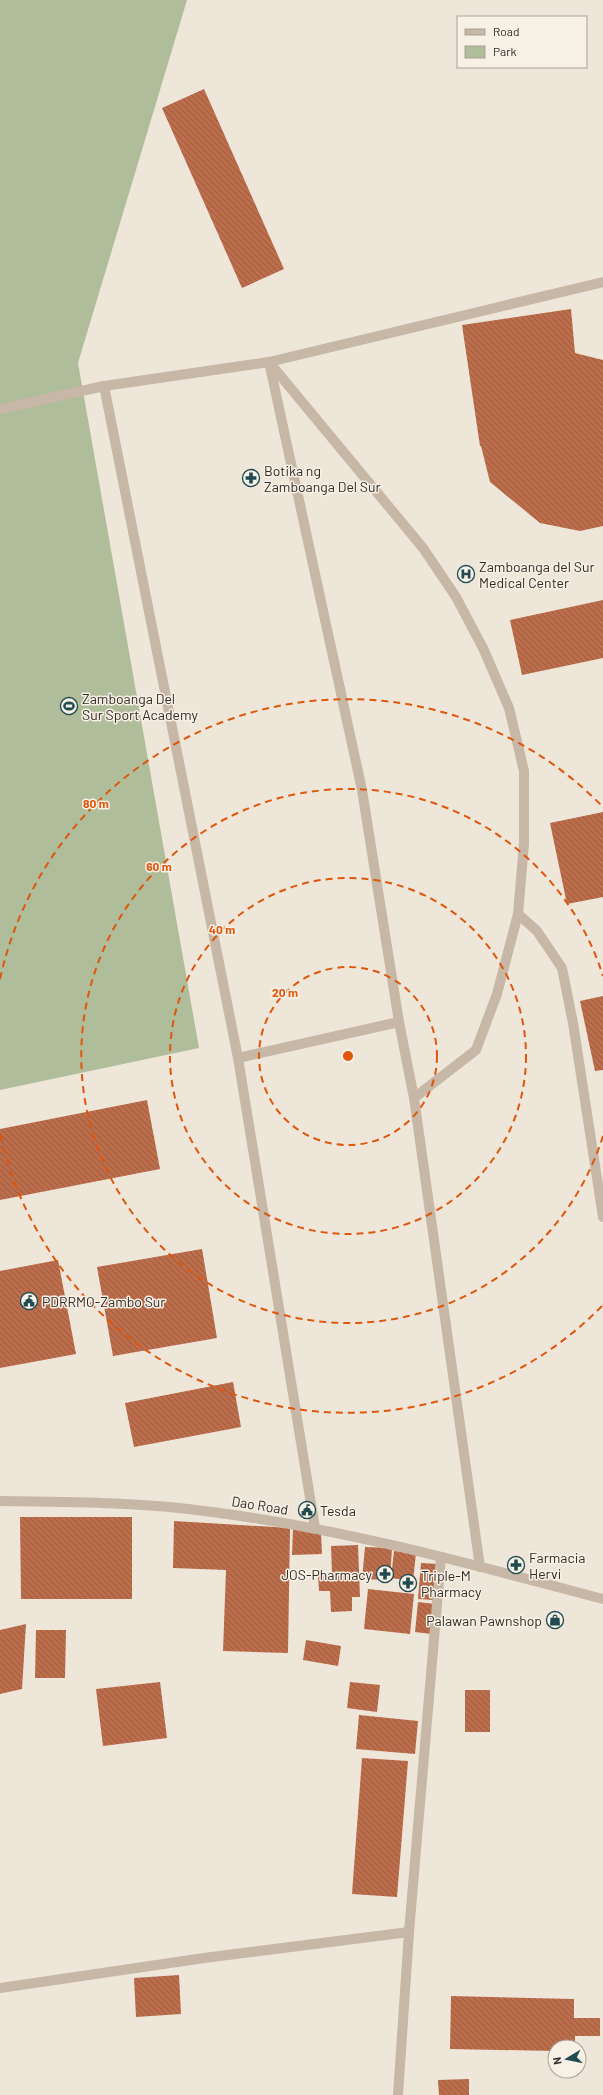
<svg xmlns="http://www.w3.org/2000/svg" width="603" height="2095" font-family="Barlow,sans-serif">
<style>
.green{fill:#afbd9b}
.building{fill:url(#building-back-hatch)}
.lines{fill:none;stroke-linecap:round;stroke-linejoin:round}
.minor{stroke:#c6b7a7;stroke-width:10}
.ring{fill:none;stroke:#df570d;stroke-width:2;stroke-dasharray:7 5}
.labels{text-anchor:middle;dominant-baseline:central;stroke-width:3;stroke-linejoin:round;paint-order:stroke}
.poi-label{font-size:14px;fill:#332b27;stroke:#f7f0e5;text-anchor:start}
.street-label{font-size:14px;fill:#332b27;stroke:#f7f0e5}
.centre{fill:#df570d;stroke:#f7f0e5;stroke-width:2}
.ring-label{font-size:12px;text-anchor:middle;font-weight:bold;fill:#df570d;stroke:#f7f0e5;stroke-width:3;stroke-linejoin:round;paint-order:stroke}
</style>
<defs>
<pattern id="building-back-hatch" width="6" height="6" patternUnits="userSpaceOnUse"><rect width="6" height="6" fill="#bc6d4b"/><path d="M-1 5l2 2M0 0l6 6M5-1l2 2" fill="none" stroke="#995a3e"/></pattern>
</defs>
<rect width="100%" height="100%" fill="#efe6da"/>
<!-- green -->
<path class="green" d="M0 0H187L78 363 199 1048 0 1090Z"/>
<!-- building -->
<g class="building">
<path d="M204 89 284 269 242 288 162 108Z"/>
<path d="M571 309 575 353 603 360V526L580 531 540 523 490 482 481 446H480L462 325Z"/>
<path d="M603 600V658L522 675 510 620Z"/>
<path d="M603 812V897L567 904 550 823Z"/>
<path d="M603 996V1070L595 1071 580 1001Z"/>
<path d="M147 1100 160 1169 0 1200V1129Z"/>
<path d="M202 1249 217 1338 113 1356 97 1267Z"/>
<path d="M58 1260 76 1354 0 1368V1271Z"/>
<path d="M233 1382 241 1427 134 1447 125 1403Z"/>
<path d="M20 1517H132V1599H21Z"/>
<path d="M174 1521 290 1528 288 1653 223 1651 226 1570 173 1568Z"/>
<path d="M293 1528 321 1533 322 1554 292 1555Z"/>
<path d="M358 1545 360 1597H352V1611L331 1612 330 1591H319L318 1573H332L331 1546Z"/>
<path d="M365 1547 392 1548 390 1580 362 1579Z"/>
<path d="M394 1551 416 1553 413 1581 391 1578Z"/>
<path d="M421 1563 438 1564 434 1600 418 1599Z"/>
<path d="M368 1589 414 1594 410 1634 364 1629Z"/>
<path d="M418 1602 435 1604 431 1634 415 1632Z"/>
<path d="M26 1624 22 1689 0 1694V1630Z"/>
<path d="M36 1630H66L65 1678H35Z"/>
<path d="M306 1640 341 1646 338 1666 303 1660Z"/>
<path d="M160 1682 167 1738 103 1746 96 1689Z"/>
<path d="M350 1682 380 1685 377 1712 347 1708Z"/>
<rect x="465" y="1690" width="25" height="42"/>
<path d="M359 1715 418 1721 415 1754 356 1749Z"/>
<path d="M362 1758 408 1761 397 1897 352 1894Z"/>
<path d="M179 1975 181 2014 136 2017 134 1978Z"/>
<path d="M451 1996 574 1999V2018H600V2036H575V2047H555V2051L450 2049Z"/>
<path d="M469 2079V2095H439L438 2080Z"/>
</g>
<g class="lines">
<!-- minor -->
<g class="minor">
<path d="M104 386 238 1058 315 1528"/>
<path d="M0 409 104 386 269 362 423 548 456 597 483 648 509 708 524 771V844L518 914 497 994 476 1050 414 1098"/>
<path d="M518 914 537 931 562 968 573 1023 603 1217"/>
<path d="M399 1022 362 790 269 362 603 282"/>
<path d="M238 1058 399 1022 414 1098 480 1567"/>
<path d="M0 1501C71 1502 142 1502 212 1512 345 1529 474 1565 603 1599"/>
<path d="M0 1988 204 1958 409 1932"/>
<path d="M398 2095 409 1932 441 1557"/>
</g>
</g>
<!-- distance rings -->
<g class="ring">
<circle cx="348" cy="1056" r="89"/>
<circle cx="348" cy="1056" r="178"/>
<path d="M603 1136A267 267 0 1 1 603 976"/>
<path d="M602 1306A356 356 0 0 1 0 1133M0 979A356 356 0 0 1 602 806"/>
</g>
<!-- icons -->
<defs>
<g id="pharmacy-ring" transform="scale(0.9)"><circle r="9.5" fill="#f7f0e5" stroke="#204b51" stroke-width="1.5"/><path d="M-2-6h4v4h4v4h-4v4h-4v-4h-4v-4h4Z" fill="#204b51"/></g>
<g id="hospital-ring" transform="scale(0.9)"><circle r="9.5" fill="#f7f0e5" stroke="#204b51" stroke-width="1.5"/><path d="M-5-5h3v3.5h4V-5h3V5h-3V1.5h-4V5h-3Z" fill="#204b51"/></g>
<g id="stadium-ring" transform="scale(0.9)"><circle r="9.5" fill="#f7f0e5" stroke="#204b51" stroke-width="1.5"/><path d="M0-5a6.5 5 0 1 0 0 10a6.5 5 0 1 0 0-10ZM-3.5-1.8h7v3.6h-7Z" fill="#204b51"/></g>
<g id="civic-ring" transform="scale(0.9)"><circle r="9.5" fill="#f7f0e5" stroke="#204b51" stroke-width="1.5"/><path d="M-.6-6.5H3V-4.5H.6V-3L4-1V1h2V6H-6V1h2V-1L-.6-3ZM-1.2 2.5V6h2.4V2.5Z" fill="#204b51"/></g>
<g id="shop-ring" transform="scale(0.9)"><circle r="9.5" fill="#f7f0e5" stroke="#204b51" stroke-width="1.5"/><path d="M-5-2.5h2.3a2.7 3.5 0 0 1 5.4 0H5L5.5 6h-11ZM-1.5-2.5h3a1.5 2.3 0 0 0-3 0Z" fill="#204b51"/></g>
</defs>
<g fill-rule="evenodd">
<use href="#pharmacy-ring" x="251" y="478"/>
<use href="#hospital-ring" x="466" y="574"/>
<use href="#stadium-ring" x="69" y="706"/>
<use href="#civic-ring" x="29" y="1301"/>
<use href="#civic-ring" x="307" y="1510"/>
<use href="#pharmacy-ring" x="516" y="1565"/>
<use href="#pharmacy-ring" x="385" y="1574"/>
<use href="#pharmacy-ring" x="408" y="1583"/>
<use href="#shop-ring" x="555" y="1620"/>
</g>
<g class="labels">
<!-- poi labels -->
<g class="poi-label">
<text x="264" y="470">Botika ng<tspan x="264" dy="16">Zamboanga Del Sur</tspan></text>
<text x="479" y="566">Zamboanga del Sur<tspan x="479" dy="16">Medical Center</tspan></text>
<text x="82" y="698">Zamboanga Del<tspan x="82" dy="16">Sur Sport Academy</tspan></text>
<text x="42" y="1301">PDRRMO-Zambo Sur</text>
<text x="320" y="1510">Tesda</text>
<text x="529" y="1557">Farmacia<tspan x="529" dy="16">Hervi</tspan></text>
<text x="372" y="1574" text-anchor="end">JOS-Pharmacy</text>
<text x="421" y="1575">Triple-M<tspan x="421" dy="16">Pharmacy</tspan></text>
<text x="542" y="1620" text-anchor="end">Palawan Pawnshop</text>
</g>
<!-- street labels -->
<g class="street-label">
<text transform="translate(260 1505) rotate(9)">Dao Road</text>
</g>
</g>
<circle cx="348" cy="1056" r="6" class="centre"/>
<g class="ring-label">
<text x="96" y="808">80 m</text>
<text x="159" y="871">60 m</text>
<text x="222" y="934">40 m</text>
<text x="285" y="997">20 m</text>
</g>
<!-- legend -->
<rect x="457" y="16" width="130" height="52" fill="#f7f0e5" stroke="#a9a199"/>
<rect x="465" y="29" width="20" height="6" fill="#c6b7a7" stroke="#a9a199"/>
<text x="493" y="36" font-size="12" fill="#332b27">Road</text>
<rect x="465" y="46" width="20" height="12" fill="#afbd9b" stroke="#a9a199"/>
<text x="493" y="56" font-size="12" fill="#332b27">Park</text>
<!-- north arrow -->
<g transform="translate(567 2059) rotate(260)"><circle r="19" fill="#f7f0e5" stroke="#a9a199"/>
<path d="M0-3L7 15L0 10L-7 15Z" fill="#204b51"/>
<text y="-6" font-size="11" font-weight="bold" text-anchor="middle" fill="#332b27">N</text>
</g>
</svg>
